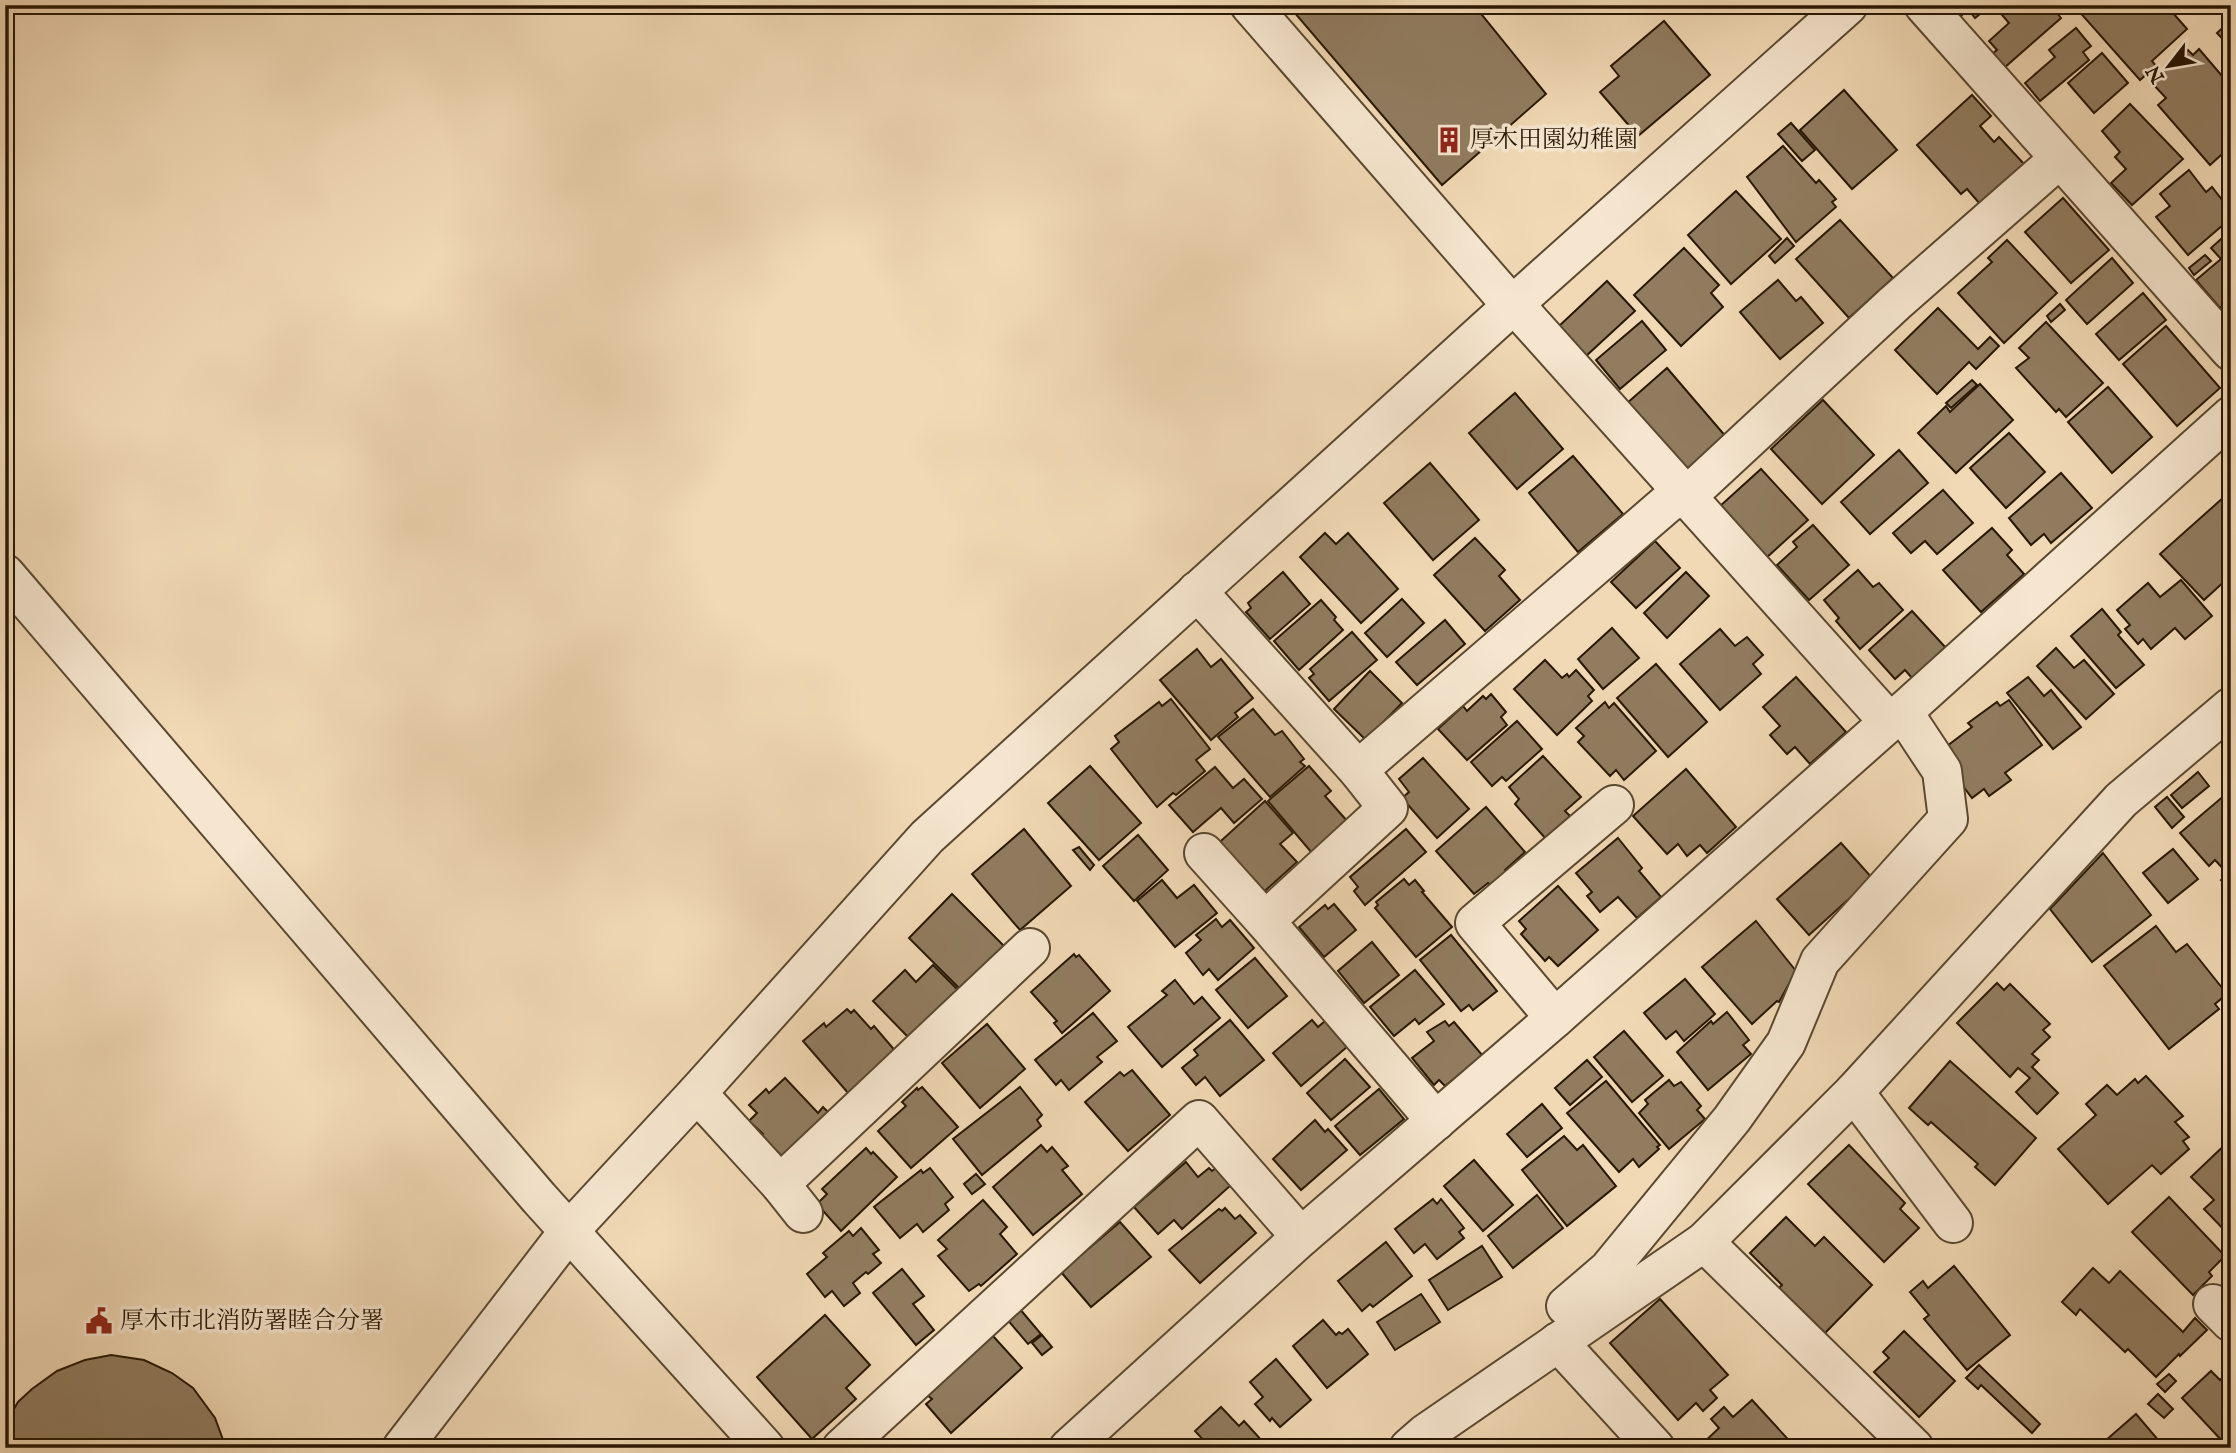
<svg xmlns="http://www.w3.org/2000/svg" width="2236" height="1453" font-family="'IM FELL English','Noto Serif JP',serif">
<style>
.building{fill:#917c60;stroke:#281703;stroke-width:2}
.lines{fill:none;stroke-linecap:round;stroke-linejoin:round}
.minor-casing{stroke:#5a4830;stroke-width:42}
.minor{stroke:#f6e6cf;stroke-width:38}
.labels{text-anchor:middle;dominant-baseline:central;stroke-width:7;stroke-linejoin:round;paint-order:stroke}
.poi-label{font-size:24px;fill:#281703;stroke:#f6e6cf;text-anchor:start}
</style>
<rect width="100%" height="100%" fill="#f1d9b5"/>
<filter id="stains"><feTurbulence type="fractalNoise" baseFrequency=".00286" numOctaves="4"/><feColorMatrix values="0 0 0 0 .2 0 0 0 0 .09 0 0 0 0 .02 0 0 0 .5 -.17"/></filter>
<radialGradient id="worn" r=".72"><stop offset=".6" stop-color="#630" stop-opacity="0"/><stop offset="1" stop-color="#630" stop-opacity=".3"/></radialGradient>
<!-- building -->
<g class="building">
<path d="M1288 5H1474L1546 94 1442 185Z"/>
<path d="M1949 5H1991L1975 18 1968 9 1959 18Z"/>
<path d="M2001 5H2051L2061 18 2004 68 1992 54 1997 50 1989 41 2009 23 1997 9Z"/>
<path d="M2078 5H2166L2187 29 2152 61 2156 66 2140 80 2076 8Z"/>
<path d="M2231 20V48L2217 33Z"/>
<path d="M1664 21 1710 75 1638 136 1600 92 1619 76 1611 66Z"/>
<path d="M2076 28 2091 46 2083 52 2089 60 2040 101 2025 83 2055 57 2049 50Z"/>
<path d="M2199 49 2228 83 2222 88 2228 95 2231 93V146L2210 165 2158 105 2166 98 2151 82 2188 50 2193 55Z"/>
<path d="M2102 53 2128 83 2094 113 2068 83Z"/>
<path d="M1844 90 1897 150 1852 189 1800 130Z"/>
<path d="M1972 95 1991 116 1980 126 1994 142 1999 137 2024 164 1980 204 1967 189 1961 194 1917 145Z"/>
<path d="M2130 104 2183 159 2132 205 2111 183 2126 169 2115 157 2120 152 2102 131Z"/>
<path d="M1791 123 1815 150 1802 161 1778 134Z"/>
<path d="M1783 146 1816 183 1819 180 1836 199 1832 202 1836 207 1796 242 1747 177Z"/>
<path d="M2189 170 2206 192 2212 187 2229 209 2226 211 2231 218 2188 255 2156 217 2170 206 2160 194Z"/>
<path d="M1736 191 1781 239 1731 284 1688 235Z"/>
<path d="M2063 198 2109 250 2071 283 2025 232Z"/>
<path d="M1840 220 1893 278 1849 318 1796 259Z"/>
<path d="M2231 230V298L2220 308 2196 280 2221 259 2211 248Z"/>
<path d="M1787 238 1794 246 1775 263 1769 256Z"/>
<path d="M2007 240 2057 293 2004 343 1958 293 1992 262 1988 258Z"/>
<path d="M1684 248 1719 285 1711 293 1723 307 1681 346 1634 295Z"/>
<path d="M2205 255 2211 261 2194 275 2189 268Z"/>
<path d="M2112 258 2133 283 2087 324 2066 300Z"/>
<path d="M1778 280 1796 301 1801 297 1823 323 1780 359 1740 312Z"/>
<path d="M1607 281 1635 311 1586 356 1558 327Z"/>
<path d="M2143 293 2166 320 2119 360 2096 334Z"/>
<path d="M2060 304 2065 310 2051 322 2047 316Z"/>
<path d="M1938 308 1978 349 1990 337 1999 346 1976 369 1969 362 1937 394 1895 350Z"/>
<path d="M1642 321 1666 350 1620 389 1596 360Z"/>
<path d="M2046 322 2103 383 2066 417 2059 409 2056 412 2016 368 2029 358 2019 348Z"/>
<path d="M2166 326 2220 388 2177 426 2123 364Z"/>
<path d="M1667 368 1727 438 1686 473 1626 404Z"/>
<path d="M1972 380 1977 385 1951 408 1946 403Z"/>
<path d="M1980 384 2013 420 1956 473 1918 433 1946 406 1950 412Z"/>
<path d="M2108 387 2152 437 2112 473 2068 422Z"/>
<path d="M1515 393 1563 449 1517 489 1469 433Z"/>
<path d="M1823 400 1874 455 1822 504 1771 449Z"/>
<path d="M2009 433 2045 472 2006 508 1970 468Z"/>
<path d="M1899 450 1928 483 1870 534 1841 502Z"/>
<path d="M1573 456 1623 514 1578 552 1529 493Z"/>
<path d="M1430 463 1479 520 1433 560 1384 503Z"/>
<path d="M1761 469 1808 520 1765 559 1719 507Z"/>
<path d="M2061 473 2092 508 2051 543 2044 534 2031 545 2009 518Z"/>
<path d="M1943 490 1973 523 1937 554 1925 541 1911 553 1893 533Z"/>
<path d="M2224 497 2231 505V583L2227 579 2204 600 2160 554Z"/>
<path d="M1813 525 1849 565 1809 600 1777 565 1797 547 1793 542Z"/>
<path d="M1992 528 2012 550 2007 555 2024 574 1981 612 1943 570Z"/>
<path d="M1325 533 1336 544 1348 533 1398 589 1361 623 1300 557Z"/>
<path d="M1475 538 1505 570 1499 576 1520 600 1485 631 1434 575Z"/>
<path d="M1655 541 1680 568 1636 608 1611 582Z"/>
<path d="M1858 570 1873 587 1879 583 1903 610 1860 649 1836 621 1839 618 1824 600Z"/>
<path d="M1283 572 1310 604 1270 639 1246 612 1251 608 1248 603Z"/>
<path d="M1686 572 1709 596 1667 638 1644 613Z"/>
<path d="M2181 580 2212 616 2185 639 2175 628 2151 649 2143 639 2138 644 2125 629 2130 625 2117 610 2148 583 2160 597Z"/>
<path d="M1402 599 1424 623 1387 657 1365 633Z"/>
<path d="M1321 600 1336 617 1334 620 1343 630 1299 670 1274 641Z"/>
<path d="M2102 609 2121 632 2118 635 2144 665 2116 688 2071 636Z"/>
<path d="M1912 611 1946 648 1912 678 1905 670 1895 679 1869 650Z"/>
<path d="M1445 620 1465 644 1417 685 1396 662Z"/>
<path d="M1612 628 1639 658 1603 689 1578 659Z"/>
<path d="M1720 629 1735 646 1747 637 1763 655 1753 664 1761 674 1720 710 1680 664Z"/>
<path d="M1352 632 1377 660 1329 701 1309 678 1314 674 1310 669Z"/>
<path d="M2056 648 2074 668 2084 660 2114 694 2086 719 2037 666Z"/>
<path d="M1197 649 1211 667 1221 659 1253 698 1235 713 1238 717 1211 740 1160 680Z"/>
<path d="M1545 660 1562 678 1567 674 1569 677 1576 670 1594 690 1588 696 1592 701 1557 735 1514 689Z"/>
<path d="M1656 664 1707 722 1668 757 1617 698Z"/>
<path d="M1370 671 1402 703 1366 740 1334 709Z"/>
<path d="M1796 677 1846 732 1810 764 1795 747 1787 754 1770 735 1780 726 1763 707Z"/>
<path d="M2028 677 2044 696 2051 690 2081 727 2053 749 2007 693Z"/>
<path d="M1491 694 1506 712 1501 717 1507 725 1467 760 1438 729 1463 706 1467 711 1483 696 1486 699Z"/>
<path d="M1171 699 1210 749 1196 760 1205 771 1176 795 1173 793 1157 807 1111 749 1119 742 1115 736 1159 702 1162 706Z"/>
<path d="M2009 700 2042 745 2005 773 2011 780 1989 796 1984 789 1972 798 1938 753 1972 727 1968 723 1997 702 2000 706Z"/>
<path d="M1605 702 1609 708 1614 703 1656 751 1624 780 1616 770 1610 776 1578 742 1584 736 1576 728Z"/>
<path d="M1253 709 1275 735 1282 731 1304 759 1300 762 1305 766 1270 797 1218 737Z"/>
<path d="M1517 721 1542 749 1506 781 1502 777 1492 786 1471 762Z"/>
<path d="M1543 756 1581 797 1565 811 1570 816 1546 839 1515 804 1519 799 1509 787Z"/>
<path d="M1423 758 1469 809 1437 838 1402 798 1409 792 1399 779Z"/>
<path d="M1090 766 1141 823 1099 860 1048 803Z"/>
<path d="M1309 766 1331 791 1325 796 1348 822 1312 853 1268 801Z"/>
<path d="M1215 767 1233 788 1244 779 1262 799 1234 823 1221 808 1193 832 1169 805Z"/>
<path d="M1686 769 1736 827 1707 853 1700 845 1687 856 1678 844 1667 854 1633 816Z"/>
<path d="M2198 772 2209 786 2182 808 2171 795Z"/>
<path d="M2226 794 2231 799V892L2221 880 2228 874 2215 860 2209 866 2180 833Z"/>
<path d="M2167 797 2184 817 2172 828 2155 807Z"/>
<path d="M1265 801 1293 833 1280 844 1297 862 1257 898 1212 849Z"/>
<path d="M1486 807 1525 852 1505 870 1509 874 1493 888 1488 883 1474 894 1436 851Z"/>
<path d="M1024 829 1071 886 1020 930 972 874Z"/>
<path d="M1406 829 1426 852 1365 905 1354 891 1358 887 1350 877Z"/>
<path d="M1138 835 1168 870 1134 901 1103 866Z"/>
<path d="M1618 838 1642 868 1639 871 1661 897 1637 918 1618 897 1600 912 1587 896 1592 892 1576 873Z"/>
<path d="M1841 843 1872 878 1809 935 1777 899Z"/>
<path d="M1079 847 1094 865 1090 870 1073 850Z"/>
<path d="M2173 849 2198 879 2168 903 2143 873Z"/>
<path d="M2103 853 2151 915 2092 962 2050 909Z"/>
<path d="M1404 879 1409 885 1415 880 1424 891 1422 892 1452 927 1416 957 1375 908 1378 905 1376 902Z"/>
<path d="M1162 880 1177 898 1194 885 1217 913 1175 947 1137 901Z"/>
<path d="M1558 886 1598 930 1558 966 1549 957 1545 961 1521 934 1526 929 1519 921Z"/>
<path d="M952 894 1004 946 960 989 909 938Z"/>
<path d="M1334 904 1356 930 1324 957 1299 927 1325 905 1328 909Z"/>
<path d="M1216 919 1222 927 1230 920 1254 948 1218 980 1209 969 1203 975 1186 953 1201 940 1196 935Z"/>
<path d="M1756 921 1796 971 1779 1002 1777 1001 1752 1024 1702 967Z"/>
<path d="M2156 926 2176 952 2187 944 2227 994 2215 1004 2219 1009 2169 1049 2104 966Z"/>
<path d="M1451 935 1497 991 1473 1010 1469 1005 1461 1011 1420 960Z"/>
<path d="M1372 942 1399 975 1364 1003 1338 971Z"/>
<path d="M1074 954 1076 957 1079 955 1110 991 1062 1033 1054 1023 1057 1021 1031 992Z"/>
<path d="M1255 958 1287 996 1248 1028 1216 990Z"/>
<path d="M933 965 958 990 908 1037 873 1001 905 970 916 982Z"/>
<path d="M1415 970 1444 1004 1419 1024 1415 1019 1394 1036 1370 1007Z"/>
<path d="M1685 979 1715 1014 1684 1041 1676 1031 1666 1039 1644 1013Z"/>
<path d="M1175 980 1194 1004 1202 997 1220 1018 1162 1067 1128 1027 1167 995 1162 991Z"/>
<path d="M1997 983 2004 990 2010 984 2050 1024 2043 1030 2050 1037 2032 1054 2039 1060 2032 1067 2058 1093 2037 1114 2016 1092 2030 1078 2018 1068 2010 1077 1957 1023Z"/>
<path d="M847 1009 851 1013 854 1010 871 1029 874 1026 897 1053 849 1094 803 1041 824 1023 826 1027Z"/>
<path d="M1727 1012 1749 1040 1743 1045 1751 1054 1708 1090 1677 1052 1711 1021 1713 1024Z"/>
<path d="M1093 1013 1117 1041 1097 1057 1102 1062 1069 1090 1061 1080 1056 1085 1035 1060Z"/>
<path d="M1230 1020 1264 1060 1220 1096 1205 1077 1196 1085 1182 1068 1198 1055 1194 1050Z"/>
<path d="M1312 1020 1318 1027 1325 1021 1347 1047 1301 1086 1273 1053Z"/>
<path d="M1445 1021 1449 1026 1454 1022 1483 1056 1445 1086 1439 1080 1434 1085 1412 1058 1434 1041 1427 1032Z"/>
<path d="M987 1024 1025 1069 980 1108 942 1063Z"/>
<path d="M1624 1031 1663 1076 1632 1102 1594 1057Z"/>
<path d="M1345 1059 1370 1087 1331 1120 1307 1093Z"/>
<path d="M1587 1060 1602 1077 1570 1105 1555 1088Z"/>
<path d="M1950 1061 2036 1138 1995 1185 1975 1167 1978 1164 1931 1122 1928 1125 1909 1108Z"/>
<path d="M1132 1070 1170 1115 1128 1151 1085 1102 1120 1072 1124 1076Z"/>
<path d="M2146 1076 2183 1116 2175 1122 2189 1137 2183 1141 2189 1149 2161 1174 2152 1165 2108 1204 2058 1149 2096 1115 2086 1104 2107 1085 2117 1095 2135 1079 2138 1083Z"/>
<path d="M785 1078 818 1113 823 1107 831 1115 784 1158 761 1136 763 1134 749 1121 757 1113 749 1105 766 1089 769 1093Z"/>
<path d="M1669 1080 1674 1086 1681 1082 1701 1106 1697 1110 1705 1119 1669 1149 1639 1113 1648 1104 1645 1100Z"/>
<path d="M1606 1081 1660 1145 1657 1147 1659 1149 1639 1167 1633 1159 1619 1172 1567 1113Z"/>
<path d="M922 1087 958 1127 911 1168 878 1131 906 1106 902 1102 917 1088 918 1090Z"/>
<path d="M1020 1087 1042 1115 1037 1120 1041 1126 982 1175 953 1139Z"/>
<path d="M1379 1089 1404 1119 1360 1155 1335 1126Z"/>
<path d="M1542 1104 1562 1128 1527 1157 1507 1134Z"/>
<path d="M1315 1120 1325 1132 1328 1129 1347 1150 1301 1190 1273 1159Z"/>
<path d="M1564 1136 1577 1150 1583 1145 1616 1186 1567 1226 1522 1170Z"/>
<path d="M2230 1140 2231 1141V1237L2204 1209 2214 1200 2191 1177Z"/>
<path d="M1041 1145 1047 1152 1052 1147 1068 1166 1062 1170 1082 1194 1033 1235 993 1187Z"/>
<path d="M1849 1145 1905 1203 1900 1209 1919 1228 1884 1262 1808 1184Z"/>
<path d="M866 1148 871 1154 873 1152 897 1177 841 1231 817 1204 827 1194 822 1189Z"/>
<path d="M1474 1160 1513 1205 1483 1231 1444 1186Z"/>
<path d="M1186 1162 1198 1177 1209 1168 1212 1171 1216 1168 1231 1185 1182 1229 1174 1220 1158 1234 1134 1207Z"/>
<path d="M930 1168 953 1197 945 1204 949 1210 923 1232 917 1224 900 1238 874 1207 921 1170 923 1173Z"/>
<path d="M976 1174 985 1184 972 1194 964 1184Z"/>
<path d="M1537 1195 1563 1228 1513 1268 1488 1236Z"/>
<path d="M2169 1197 2225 1256 2209 1272 2212 1276 2193 1295 2132 1232Z"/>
<path d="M1433 1199 1437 1204 1441 1199 1464 1228 1459 1232 1464 1238 1437 1259 1425 1244 1414 1253 1395 1229Z"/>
<path d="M983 1200 1007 1227 1000 1234 1017 1254 981 1286 979 1284 969 1291 938 1256 947 1249 938 1240Z"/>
<path d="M1225 1208 1235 1219 1240 1215 1256 1233 1200 1283 1169 1250 1219 1209 1222 1211Z"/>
<path d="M1786 1217 1815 1246 1824 1237 1872 1285 1825 1333 1779 1288 1782 1285 1750 1253Z"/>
<path d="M1120 1222 1151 1257 1091 1307 1061 1272Z"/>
<path d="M861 1228 879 1250 873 1254 881 1263 868 1274 866 1272 853 1283 860 1293 844 1306 832 1291 825 1297 807 1274 827 1257 823 1253 849 1231 853 1236Z"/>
<path d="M1386 1242 1412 1276 1373 1307 1370 1304 1362 1311 1338 1281Z"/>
<path d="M1482 1246 1502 1277 1448 1310 1429 1280Z"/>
<path d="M1954 1266 2010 1335 1967 1370 1924 1319 1929 1315 1910 1292 1923 1281 1928 1288Z"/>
<path d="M2093 1268 2109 1283 2120 1271 2183 1332 2195 1318 2207 1330 2180 1356 2179 1354 2156 1377 2128 1349 2125 1352 2080 1309 2076 1315 2062 1302Z"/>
<path d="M902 1269 924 1296 913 1304 934 1330 916 1345 873 1293Z"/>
<path d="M1421 1294 1440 1322 1395 1350 1377 1322Z"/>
<path d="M1660 1299 1728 1375 1710 1390 1717 1398 1703 1411 1696 1403 1678 1420 1610 1343Z"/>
<path d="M1019 1308 1041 1334 1028 1344 1006 1318Z"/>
<path d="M825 1315 870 1365 846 1388 856 1399 812 1439 757 1377Z"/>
<path d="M1323 1320 1336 1335 1339 1332 1342 1334 1348 1329 1368 1354 1327 1388 1293 1346Z"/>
<path d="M1904 1331 1955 1381 1919 1417 1874 1372 1889 1358 1883 1352Z"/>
<path d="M1042 1335 1052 1347 1042 1355 1032 1343Z"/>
<path d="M993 1336 1022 1368 951 1433 926 1404 932 1399 927 1395Z"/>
<path d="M111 1355 144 1360 172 1373 193 1388 215 1418 226 1448H5V1424L18 1402 32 1389 57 1371 85 1360Z"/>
<path d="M1276 1359 1311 1400 1280 1427 1272 1418 1270 1421 1255 1404 1263 1397 1250 1382Z"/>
<path d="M1979 1365 2040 1424 2032 1433 1981 1385 1978 1389 1966 1378Z"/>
<path d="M2231 1370V1436L2224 1443 2182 1398 2211 1371 2220 1380Z"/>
<path d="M2169 1374 2176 1381 2165 1392 2157 1384Z"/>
<path d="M2158 1394 2173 1409 2164 1418 2148 1404Z"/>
<path d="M1752 1400 1796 1448H1702L1700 1446 1719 1428 1711 1419 1724 1407 1733 1417Z"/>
<path d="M1221 1407 1239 1426 1244 1421 1263 1442 1257 1448H1207L1209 1446 1195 1431Z"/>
<path d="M2136 1414 2165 1448H2097Z"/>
</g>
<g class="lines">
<!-- minor casing -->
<g class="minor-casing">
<g id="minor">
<path d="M1250 5 1501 293 1514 304 1889 722"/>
<path d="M1924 5 2231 351"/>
<path d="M5 574 539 1198 765 1448"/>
<path d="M1197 591 1358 770 1670 501 1686 497 1895 303 2059 159"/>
<path d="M1204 853 1265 921 1436 1121"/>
<path d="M1265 921 1388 808 1358 770"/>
<path d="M1555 1018 1475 923 1614 805"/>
<path d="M1854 1092 1953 1223"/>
<path d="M697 1093 780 1184 1030 948"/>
<path d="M780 1184 803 1213"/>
<path d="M1704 1242 1914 1448"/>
<path d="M2213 1304 2231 1322"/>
<path d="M1566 1306 1608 1270 1732 1119 1786 1043 1820 961 1948 819 1942 771 1903 712"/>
<path d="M1558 1342 1655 1448"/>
<path d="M402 1448 569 1231 697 1093 927 837 1514 304 1848 5"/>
<path d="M842 1448 1199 1120 1301 1237"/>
<path d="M1069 1448 1301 1237 1555 1018 1889 722 1903 712 2231 416"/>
<path d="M1409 1448 1425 1434 1704 1242 1854 1092 2121 800 2231 707"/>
</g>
</g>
<!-- minor -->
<use href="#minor" class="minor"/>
</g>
<!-- icons -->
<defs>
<g id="building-bare" transform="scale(2.1)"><path d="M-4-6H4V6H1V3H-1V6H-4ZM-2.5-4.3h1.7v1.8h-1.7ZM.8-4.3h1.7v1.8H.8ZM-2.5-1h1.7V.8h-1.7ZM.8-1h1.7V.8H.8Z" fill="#8f2418" stroke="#f6e6cf" stroke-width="2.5" paint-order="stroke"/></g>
<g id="civic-bare" transform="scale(2.1)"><path d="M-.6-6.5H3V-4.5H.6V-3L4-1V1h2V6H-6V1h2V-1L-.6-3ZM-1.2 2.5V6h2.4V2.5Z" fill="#8f2418" stroke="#f6e6cf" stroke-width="2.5" paint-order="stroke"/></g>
</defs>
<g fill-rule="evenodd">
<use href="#building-bare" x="1449" y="140"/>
<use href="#civic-bare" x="99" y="1321"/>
</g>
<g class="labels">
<!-- poi labels -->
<g class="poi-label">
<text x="1470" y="140">厚木田園幼稚園</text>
<text x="120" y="1321">厚木市北消防署睦合分署</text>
</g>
</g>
<!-- margin -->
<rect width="2236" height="1453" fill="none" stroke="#f1d9b5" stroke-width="28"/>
<rect x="7" y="7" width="2222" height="1439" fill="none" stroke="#281703" stroke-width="3.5"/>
<rect x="14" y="14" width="2208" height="1425" fill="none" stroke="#281703" stroke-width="2"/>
<!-- north arrow -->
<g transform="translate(2169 66) rotate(239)" stroke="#f6e6cf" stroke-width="5" paint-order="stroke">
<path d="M0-5L12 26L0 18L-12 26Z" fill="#281703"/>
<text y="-10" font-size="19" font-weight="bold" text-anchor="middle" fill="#281703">N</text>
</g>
<rect width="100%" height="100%" filter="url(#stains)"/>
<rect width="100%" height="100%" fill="url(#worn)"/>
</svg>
